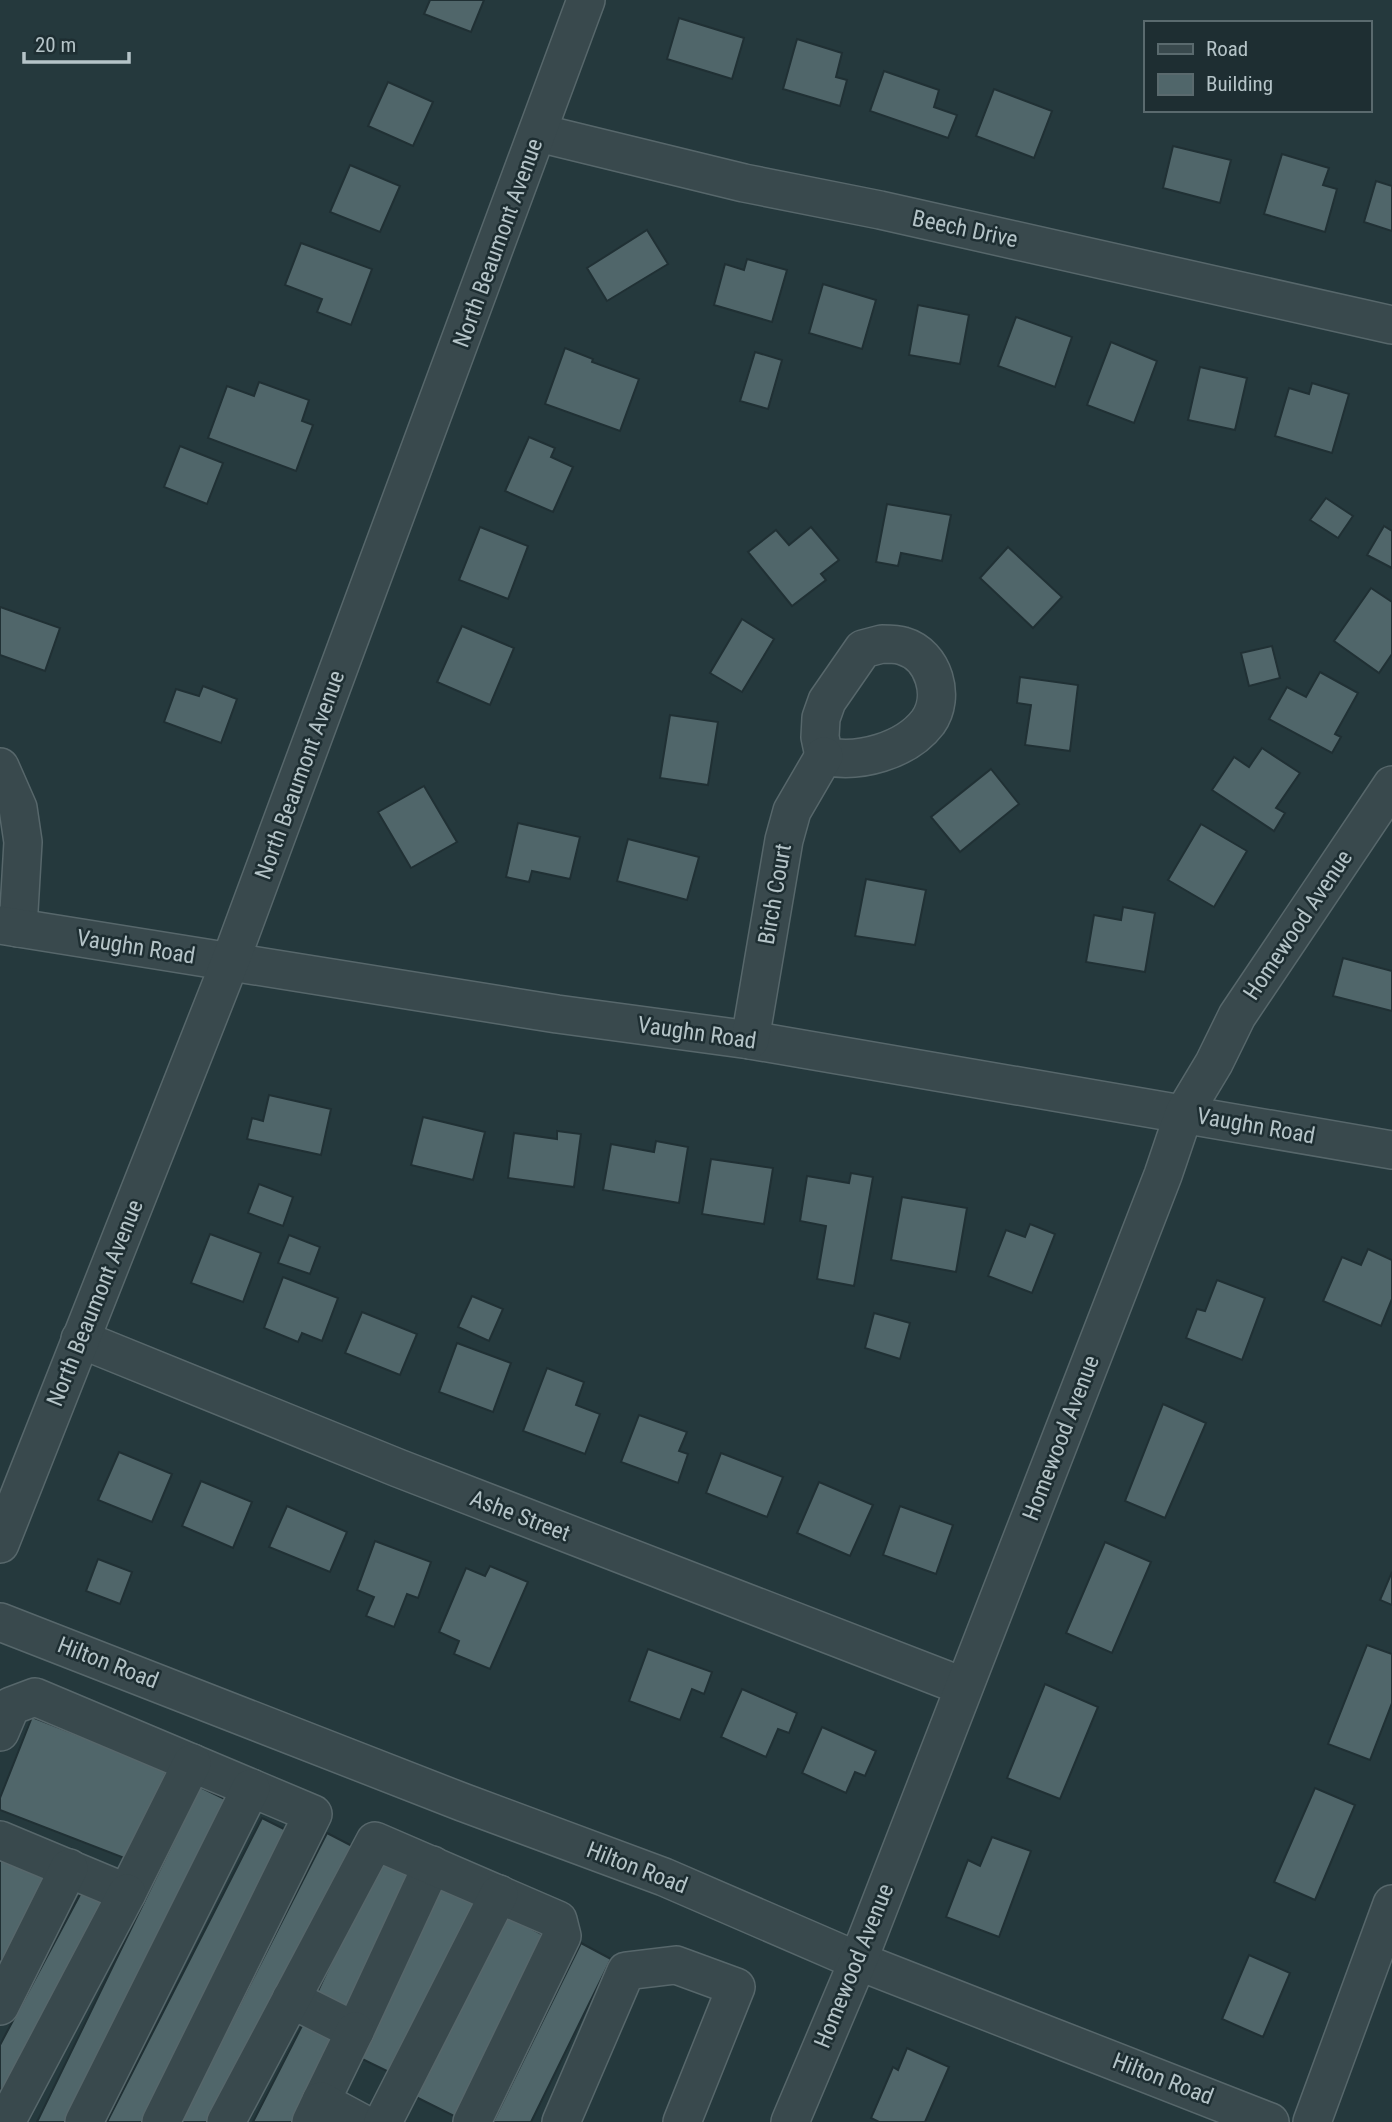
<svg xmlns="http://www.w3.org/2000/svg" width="1392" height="2122" font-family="'Roboto Condensed',sans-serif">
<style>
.building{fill:#50666a;stroke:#203034;stroke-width:2}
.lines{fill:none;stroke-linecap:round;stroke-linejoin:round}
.minor-casing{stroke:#57676b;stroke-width:40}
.minor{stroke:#39494d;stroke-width:37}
.labels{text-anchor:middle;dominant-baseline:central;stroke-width:5;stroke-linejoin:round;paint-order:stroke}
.street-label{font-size:23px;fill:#b5c4c8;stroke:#1e2e32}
</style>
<rect width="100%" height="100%" fill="#25393d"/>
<!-- building -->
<g class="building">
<path d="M430 0H484L471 32 424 14Z"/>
<path d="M679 18 744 38 732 79 667 59Z"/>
<path d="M797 39 842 53 836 77 847 80 840 106 783 89Z"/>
<path d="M884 71 939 90 934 107 957 115 948 138 870 111Z"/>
<path d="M388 82 433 102 413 146 368 126Z"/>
<path d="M994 89 1052 111 1034 158 976 136Z"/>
<path d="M1173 146 1231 160 1220 203 1163 188Z"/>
<path d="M1282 154 1329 168 1323 185 1337 189 1325 232 1264 214Z"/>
<path d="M350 165 400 186 380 232 330 212Z"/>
<path d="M1376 181 1392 186V231L1364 222Z"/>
<path d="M647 230 668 264 607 301 587 268Z"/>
<path d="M301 243 372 269 351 325 317 312 322 299 285 285Z"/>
<path d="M747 259 787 270 772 322 714 305 725 264 744 270Z"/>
<path d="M823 284 876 300 862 349 809 333Z"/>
<path d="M918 305 969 315 960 364 909 355Z"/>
<path d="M1016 317 1072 337 1055 387 998 366Z"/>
<path d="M1111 342 1157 361 1134 423 1087 405Z"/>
<path d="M565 348 593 359 592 362 639 379 620 431 545 404Z"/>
<path d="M755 352 782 360 768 409 740 401Z"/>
<path d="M1200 367 1247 378 1235 430 1188 420Z"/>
<path d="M259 382 309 400 302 421 313 425 296 471 208 438 227 386 254 396Z"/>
<path d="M1312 383 1349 394 1332 453 1275 436 1289 388 1309 394Z"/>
<path d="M529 437 555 448 551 457 573 467 553 512 505 491Z"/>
<path d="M180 446 223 463 207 504 164 487Z"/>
<path d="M1326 498 1353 516 1338 538 1310 520Z"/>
<path d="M887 504 951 515 942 561 901 553 898 566 876 562Z"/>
<path d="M1384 526 1392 531V568L1367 555Z"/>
<path d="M480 527 528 546 508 599 459 580Z"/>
<path d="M811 527 839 560 821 574 826 580 792 606 748 552 776 530 789 545Z"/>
<path d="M1008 547 1062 597 1033 628 980 578Z"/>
<path d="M1371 588 1392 602V654L1379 673 1334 641Z"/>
<path d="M0 607 60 628 45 671 0 655Z"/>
<path d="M742 619 774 639 742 692 710 673Z"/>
<path d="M462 626 514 648 490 705 437 682Z"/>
<path d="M1272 646 1280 678 1249 686 1241 653Z"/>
<path d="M1320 672 1358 693 1335 734 1341 737 1332 753 1269 719 1287 687 1306 697Z"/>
<path d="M1020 677 1078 685 1070 751 1025 745 1031 705 1017 703Z"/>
<path d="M203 686 237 699 221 743 164 722 176 689 199 696Z"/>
<path d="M670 715 718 722 708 785 660 778Z"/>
<path d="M1262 748 1300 773 1276 808 1285 813 1274 831 1212 790 1234 757 1249 767Z"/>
<path d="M991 769 1019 804 960 852 931 817Z"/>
<path d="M424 786 457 842 411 868 378 812Z"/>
<path d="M518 823 580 837 570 879 532 871 529 882 506 877Z"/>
<path d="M1201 824 1247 851 1214 907 1168 880Z"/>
<path d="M628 839 699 857 687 900 617 881Z"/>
<path d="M866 879 926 890 915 945 855 936Z"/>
<path d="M1123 907 1155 913 1145 972 1086 962 1094 915 1121 920Z"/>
<path d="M1343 958 1392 971V1011L1333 996Z"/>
<path d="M269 1095 331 1109 321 1155 247 1139 252 1118 263 1121Z"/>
<path d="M423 1117 485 1132 473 1180 411 1165Z"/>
<path d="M557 1131 581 1134 574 1187 508 1178 514 1133 557 1139Z"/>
<path d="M656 1141 688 1147 679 1203 603 1190 611 1144 654 1152Z"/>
<path d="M711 1159 773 1168 764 1224 702 1214Z"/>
<path d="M851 1173 873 1177 854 1286 817 1279 826 1226 800 1221 807 1176 849 1183Z"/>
<path d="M259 1184 293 1197 283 1226 248 1213Z"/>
<path d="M902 1197 967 1208 956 1272 891 1260Z"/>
<path d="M1030 1224 1055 1234 1032 1293 988 1276 1006 1230 1025 1237Z"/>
<path d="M210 1234 261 1253 243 1302 191 1283Z"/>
<path d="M289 1235 320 1247 310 1274 278 1263Z"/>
<path d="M1368 1249 1392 1260V1299L1381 1326 1323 1301 1342 1257 1361 1265Z"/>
<path d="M283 1277 338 1298 322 1341 302 1333 298 1342 264 1328Z"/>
<path d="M1217 1280 1265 1298 1242 1360 1186 1338 1197 1309 1205 1311Z"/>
<path d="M472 1296 503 1309 489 1341 458 1327Z"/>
<path d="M362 1312 417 1334 400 1375 345 1353Z"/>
<path d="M874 1313 910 1323 900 1359 865 1348Z"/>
<path d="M457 1343 511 1363 493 1412 439 1392Z"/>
<path d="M547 1368 584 1382 576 1405 600 1414 585 1454 523 1431Z"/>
<path d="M1163 1404 1206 1423 1165 1518 1125 1501Z"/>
<path d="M639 1415 687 1432 679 1451 688 1454 678 1483 621 1462Z"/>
<path d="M119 1452 172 1474 152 1522 98 1500Z"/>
<path d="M721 1453 783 1477 767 1517 706 1493Z"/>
<path d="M201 1481 252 1502 233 1548 182 1526Z"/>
<path d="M819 1482 873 1505 850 1556 797 1533Z"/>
<path d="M287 1506 347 1532 330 1572 269 1547Z"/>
<path d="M900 1506 953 1525 936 1574 883 1555Z"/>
<path d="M375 1541 431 1562 418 1598 407 1594 394 1627 366 1616 374 1597 357 1590Z"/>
<path d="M1105 1542 1151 1562 1112 1653 1066 1633Z"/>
<path d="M98 1559 132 1572 120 1604 86 1591Z"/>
<path d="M490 1566 528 1582 490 1669 454 1654 459 1641 439 1632 466 1568 485 1576Z"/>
<path d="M1392 1572V1605L1380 1600Z"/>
<path d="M1367 1645 1392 1654V1703L1370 1760 1328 1744Z"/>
<path d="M648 1649 712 1672 704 1694 692 1689 680 1720 629 1701Z"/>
<path d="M1045 1684 1098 1707 1060 1799 1007 1778Z"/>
<path d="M742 1689 797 1713 789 1733 778 1729 766 1757 721 1737Z"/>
<path d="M32 1717 167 1770 132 1861 0 1810V1798Z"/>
<path d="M822 1727 876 1751 865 1776 855 1772 846 1793 802 1773Z"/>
<path d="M200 1787 231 1802 75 2122H37Z"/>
<path d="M1315 1788 1355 1805 1315 1900 1274 1882Z"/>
<path d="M262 1818 292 1833 145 2122H107Z"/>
<path d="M327 1833 356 1848 218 2122H180Z"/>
<path d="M992 1837 1031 1851 999 1937 946 1917 968 1860 980 1866Z"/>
<path d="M5 1851 50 1871 0 1976V1860Z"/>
<path d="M379 1861 409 1875 347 2008 317 1993Z"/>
<path d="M442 1881 481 1900 393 2074 354 2055Z"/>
<path d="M83 1889 113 1905 0 2118V2045Z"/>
<path d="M508 1916 551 1939 458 2118 414 2096Z"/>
<path d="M581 1943 611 1959 531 2122H493Z"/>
<path d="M1249 1955 1290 1973 1263 2037 1222 2019Z"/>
<path d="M306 2018 341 2037 298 2122H253Z"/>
<path d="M907 2048 949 2067 925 2122H879L871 2118 893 2067 898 2070Z"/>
</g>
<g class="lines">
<!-- minor casing -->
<g class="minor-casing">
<g id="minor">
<path d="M539 133 744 183 880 210 1392 325"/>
<path d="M882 644C888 644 897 644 903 646 934 655 946 697 928 722 906 751 858 764 824 756L820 737 821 718 827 701 863 649Z"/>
<path d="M0 767 18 808 23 842 18 928"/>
<path d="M0 925 557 1014 750 1040 1392 1150"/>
<path d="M750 1040 784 840 792 811 824 756"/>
<path d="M80 1339 398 1468 962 1686"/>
<path d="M0 1544 230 962 586 0"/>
<path d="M0 1622 462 1802 664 1877 858 1961 1270 2122"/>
<path d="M0 1732 11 1706 35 1697 313 1814 161 2122"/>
<path d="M0 1840 127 1893 192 1763"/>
<path d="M291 1999 355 2031 432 1865"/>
<path d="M0 2006 69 1868"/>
<path d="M321 2101 355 2031"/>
<path d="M6 2122 127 1893"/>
<path d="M84 2122 251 1788"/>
<path d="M226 2122 375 1841 558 1920 562 1936 472 2122"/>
<path d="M311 2122 321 2101 360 2122"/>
<path d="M383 2122 499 1894"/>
<path d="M561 2122 626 1971 676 1965 736 1987 682 2122"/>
<path d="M790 2122 858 1961 1163 1175 1184 1113 1214 1063 1237 1016 1392 785"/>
<path d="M1312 2122 1392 1904"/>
</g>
</g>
<!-- minor -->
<use href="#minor" class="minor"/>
</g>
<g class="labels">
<!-- street labels -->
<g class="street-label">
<text transform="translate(965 229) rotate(12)">Beech Drive</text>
<text transform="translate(498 243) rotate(-70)">North Beaumont Avenue</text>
<text transform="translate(300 775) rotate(-70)">North Beaumont Avenue</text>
<text transform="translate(775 894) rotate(-80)">Birch Court</text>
<text transform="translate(1298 925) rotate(-56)">Homewood Avenue</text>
<text transform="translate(136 947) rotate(9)">Vaughn Road</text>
<text transform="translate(697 1033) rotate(8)">Vaughn Road</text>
<text transform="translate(1256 1126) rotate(10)">Vaughn Road</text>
<text transform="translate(95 1303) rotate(-68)">North Beaumont Avenue</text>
<text transform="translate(1061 1438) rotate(-69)">Homewood Avenue</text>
<text transform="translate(520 1516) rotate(21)">Ashe Street</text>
<text transform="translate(108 1663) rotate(21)">Hilton Road</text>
<text transform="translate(637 1868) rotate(21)">Hilton Road</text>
<text transform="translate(854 1966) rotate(-68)">Homewood Avenue</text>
<text transform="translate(1163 2079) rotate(21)">Hilton Road</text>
</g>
</g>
<!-- legend -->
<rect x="1144" y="21" width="228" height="91" fill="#1e2e32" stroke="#5a6a6e" stroke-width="2"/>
<rect x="1158" y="44" width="35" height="10" fill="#39494d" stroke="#5a6a6e" stroke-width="2"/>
<text x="1206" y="56" font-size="21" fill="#b5c4c8">Road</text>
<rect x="1158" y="74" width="35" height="21" fill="#50666a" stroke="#5a6a6e" stroke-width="2"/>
<text x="1206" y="91" font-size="21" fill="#b5c4c8">Building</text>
<!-- scale -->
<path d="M24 52v10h105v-10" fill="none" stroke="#b5c4c8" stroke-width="3.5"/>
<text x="35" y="52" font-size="21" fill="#b5c4c8" stroke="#1e2e32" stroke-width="5" paint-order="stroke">20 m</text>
</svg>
